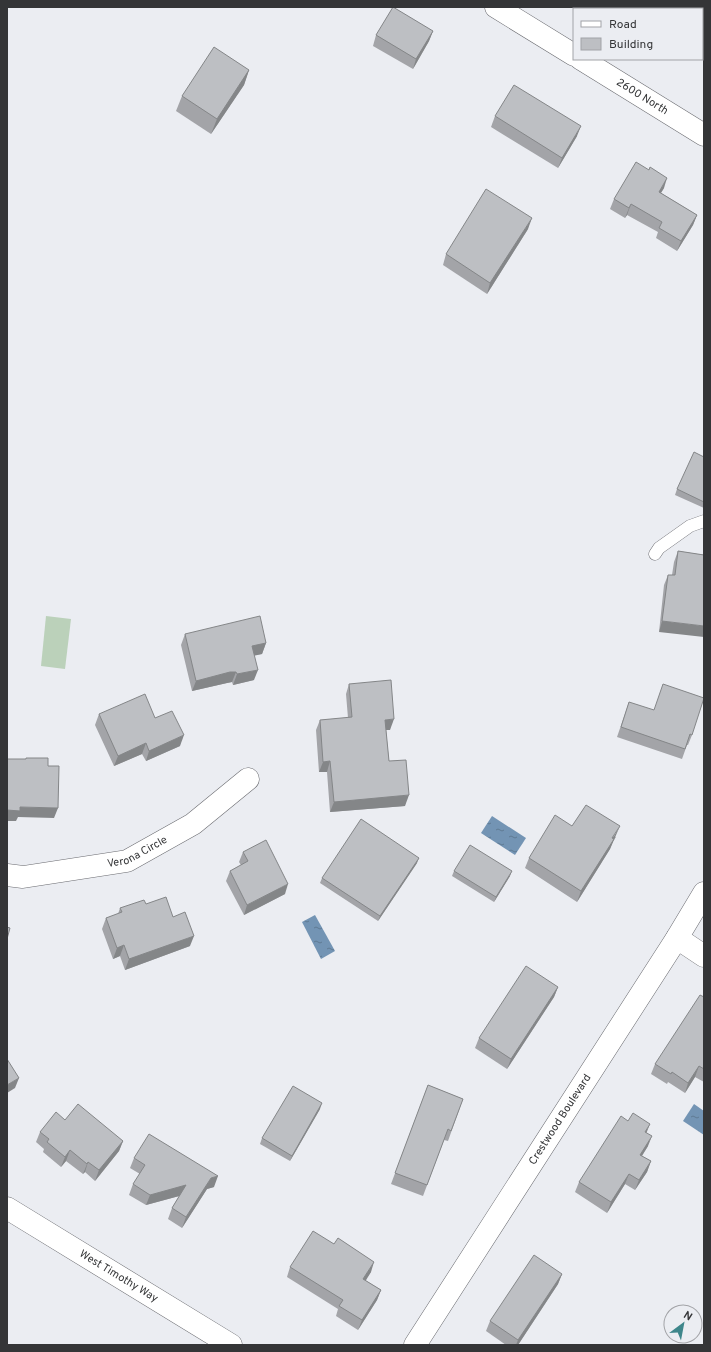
<svg xmlns="http://www.w3.org/2000/svg" width="711" height="1352" font-family="Overpass,sans-serif">
<style>
.pitch{fill:#bbd1ba}
.water{fill:url(#water-ripples)}
.lines{fill:none;stroke-linecap:round;stroke-linejoin:round}
.service-casing{stroke:#6a6b70;stroke-width:13}
.minor-casing{stroke:#6a6b70;stroke-width:23}
.tertiary-casing{stroke:#6a6b70;stroke-width:23}
.service{stroke:#fff;stroke-width:12}
.minor{stroke:#fff;stroke-width:22}
.tertiary{stroke:#fff;stroke-width:22}
.wall{fill:#a3a4a8}
.shaded-wall{fill:#848688}
.building{fill:#bdbfc3;stroke:#848688}
.labels{text-anchor:middle;dominant-baseline:central;stroke-width:3;stroke-linejoin:round;paint-order:stroke}
.street-label{font-size:11px;fill:#343537;stroke:#ebedf2}
</style>
<defs>
<pattern id="water-ripples" width="26" height="14" patternUnits="userSpaceOnUse"><rect width="26" height="14" fill="#7394b4"/><path d="M2 4q2-2 4 0t4 0M15 11q2-2 4 0t4 0" fill="none" stroke="#5f7a93"/></pattern>
</defs>
<rect width="100%" height="100%" fill="#ebedf2"/>
<!-- pitch -->
<path class="pitch" d="M46 616 71 619 65 669 41 666Z"/>
<!-- water -->
<g class="water">
<path d="M492 816 526 838 515 855 481 833Z"/>
<path d="M315 915 335 951 321 959 302 922Z"/>
<path d="M694 1104 704 1111V1135L683 1121Z"/>
</g>
<g class="lines">
<!-- service casing -->
<g class="service-casing">
<path id="service" d="M655 554 659 548 690 526 704 521"/>
</g>
<!-- minor casing -->
<g class="minor-casing">
<g id="minor">
<path id="s1" d="M7 875 23 877 127 861 193 824 248 779"/>
<path d="M677 938 704 956"/>
<path id="s2" d="M7 1208 231 1345"/>
<path id="s3" d="M415 1345 677 938 704 893"/>
</g>
</g>
<!-- tertiary casing -->
<g class="tertiary-casing">
<g id="tertiary">
<path d="M496 7 574 55"/>
<path id="s4" d="M581 59 704 135"/>
</g>
</g>
<!-- service -->
<use href="#service" class="service"/>
<!-- minor -->
<use href="#minor" class="minor"/>
<!-- tertiary -->
<use href="#tertiary" class="tertiary"/>
</g>
<!-- wall -->
<g class="wall">
<rect x="660" y="7" width="33" height="2"/>
<path d="M433 31 429 41 413 69 373 46 376 35Z"/>
<path d="M249 70 244 85 211 134 176 111 182 96Z"/>
<path d="M495 116 577 136 558 168 491 127Z"/>
<path d="M664 188 661 193 697 215 693 225 677 251 656 238 658 232 627 215 625 218 610 209 614 199Z"/>
<path d="M528 229 487 294 443 265 446 254Z"/>
<path d="M704 457V508L675 495 677 489Z"/>
<path d="M678 551 704 555 659 632 664 585 668 575H672L674 562Z"/>
<path d="M185 634 266 643 262 654 254 655V680L233 685 232 682 227 683 192 691 181 645Z"/>
<path d="M349 684 390 730H386L389 761 405 806 330 812 327 772H319L316 730 320 720 348 718 346 694Z"/>
<path d="M629 702 692 735 688 745H687L682 759 617 737Z"/>
<path d="M99 714 155 718 180 746 146 761 142 754 114 766 95 725Z"/>
<path d="M572 826 616 837 613 841 610 849 577 902 525 868 529 858Z"/>
<path d="M243 852 285 894 244 915 226 881 230 871 241 865 239 862Z"/>
<path d="M417 863 378 921 320 883 322 878Z"/>
<path d="M454 871 510 876 494 902 452 876Z"/>
<path d="M146 904 173 917 190 946 125 970 120 956 113 959 102 929 106 918 118 914 120 908Z"/>
<path d="M558 987 554 997 507 1069 475 1048 479 1038Z"/>
<path d="M704 997V1082L695 1077 685 1093 668 1082 667 1084 651 1074 655 1064Z"/>
<path d="M428 1085 463 1099 448 1141 444 1140 423 1196 391 1184Z"/>
<path d="M320 1109 290 1161 260 1144 262 1138Z"/>
<path d="M65 1120 123 1141 119 1151 95 1181 85 1172 83 1174 66 1161 61 1167 43 1152 44 1149 36 1142 40 1132Z"/>
<path d="M646 1133 648 1146 642 1156 651 1161 647 1172 635 1190 625 1184 607 1213 575 1192 579 1182Z"/>
<path d="M134 1158 214 1187 207 1189 182 1228 168 1219 172 1208 179 1196 146 1205 129 1195 133 1184 140 1174 130 1168Z"/>
<path d="M290 1267 371 1272 365 1280 381 1290 377 1300 358 1330 336 1316 338 1309 287 1277Z"/>
<path d="M562 1274 558 1284 518 1345H506L486 1331 490 1321Z"/>
</g>
<!-- shaded-wall -->
<g class="shaded-wall">
<path d="M640 7H650L640 9Z"/>
<path d="M433 31 429 41 413 69 416 59Z"/>
<path d="M249 70 244 85 211 134 217 119Z"/>
<path d="M581 126 577 136 558 168 562 158Z"/>
<path d="M667 178 664 188 655 202 659 192Z"/>
<path d="M631 204 627 215 625 218 629 208Z"/>
<path d="M697 215 693 225 677 251 681 241Z"/>
<path d="M532 218 528 229 487 294 490 283Z"/>
<path d="M662 621 704 626V637L659 632Z"/>
<path d="M266 643 262 654 248 657 252 646Z"/>
<path d="M258 670 254 680 233 685 237 674Z"/>
<path d="M230 672H236L232 682 227 683 192 691 196 681Z"/>
<path d="M394 719 390 730H382L385 720Z"/>
<path d="M184 735 180 746 146 761 149 751Z"/>
<path d="M146 743 142 754 114 766 118 756Z"/>
<path d="M330 761 327 772H319L323 762Z"/>
<path d="M409 795 405 806 330 812 334 802Z"/>
<path d="M20 807 58 808 54 818 18 817 16 821H7V810Z"/>
<path d="M620 826 610 849 577 902 581 891Z"/>
<path d="M419 858 417 863 378 921 380 916Z"/>
<path d="M512 871 510 876 494 902 496 897Z"/>
<path d="M288 884 285 894 244 915 247 905Z"/>
<path d="M194 936 190 946 125 970 129 959Z"/>
<path d="M124 945 120 956 113 959 117 948Z"/>
<path d="M558 987 554 997 507 1069 511 1059Z"/>
<path d="M699 1066 695 1077 685 1093 688 1083Z"/>
<path d="M19 1078 15 1088 7 1093V1085Z"/>
<path d="M322 1103 320 1109 290 1161 292 1156Z"/>
<path d="M650 1124 646 1134 645 1132Z"/>
<path d="M652 1136 648 1146 636 1165 640 1155Z"/>
<path d="M123 1141 119 1151 95 1181 99 1170Z"/>
<path d="M70 1150 66 1161 61 1167 65 1157Z"/>
<path d="M651 1161 647 1172 635 1190 639 1180Z"/>
<path d="M88 1162 85 1172 83 1174 87 1164Z"/>
<path d="M629 1174 625 1184 607 1213 611 1202Z"/>
<path d="M218 1176 214 1187 207 1189 182 1228 186 1217 211 1178Z"/>
<path d="M186 1185 183 1195 146 1205 150 1195Z"/>
<path d="M374 1262 371 1272 360 1290 363 1279Z"/>
<path d="M562 1274 558 1284 518 1345H516L518 1340Z"/>
<path d="M381 1290 377 1300 358 1330 362 1320Z"/>
</g>
<!-- building -->
<g class="building">
<path d="M393 7 433 31 416 59 376 35Z"/>
<rect x="666" y="7" width="27" height="2"/>
<path d="M214 47 249 70 217 119 182 96Z"/>
<path d="M514 85 581 126 562 158 495 116Z"/>
<path d="M636 162 649 170 650 167 667 178 659 192 697 215 681 241 659 228 662 222 631 204 629 208 614 199Z"/>
<path d="M486 189 532 218 490 283 446 254Z"/>
<path d="M694 452 704 457V502L677 489Z"/>
<path d="M678 551 704 555V626L662 621 668 575H675Z"/>
<path d="M260 616 266 643 252 646 258 670 237 674 236 672H230L196 681 185 634Z"/>
<path d="M391 680 394 719 385 720 389 761 406 760 409 795 334 802 330 761 323 762 320 720 352 717 349 684Z"/>
<path d="M663 684 704 698 692 735 690 734 685 749 621 727 629 702 654 710Z"/>
<path d="M145 694 155 718 172 711 184 735 149 751 146 743 118 756 99 714Z"/>
<path d="M26 758H48V766H59L58 808 20 807V811L7 810V759H26Z"/>
<path d="M586 805 620 826 612 838 614 839 581 891 529 858 555 815 572 826Z"/>
<path d="M361 819 419 858 380 916 322 878Z"/>
<path d="M266 840 288 884 247 905 230 871 248 861 243 852Z"/>
<path d="M470 845 512 871 496 897 454 871Z"/>
<path d="M166 897 173 917 185 912 194 936 129 959 124 945 117 948 106 918 122 912 120 908 144 900 146 904Z"/>
<path d="M7 927 10 928 7 939Z"/>
<path d="M526 966 558 987 511 1059 479 1038Z"/>
<path d="M700 995 704 997V1069L699 1066 688 1083 672 1072 671 1074 655 1064Z"/>
<path d="M7 1059 19 1078 7 1085Z"/>
<path d="M428 1085 463 1099 451 1131 448 1129 427 1185 395 1173Z"/>
<path d="M293 1086 322 1103 292 1156 262 1138Z"/>
<path d="M78 1104 123 1141 99 1170 88 1162 87 1164 70 1150 65 1157 47 1142 49 1139 40 1132 56 1112 65 1120Z"/>
<path d="M633 1113 650 1124 645 1132 652 1136 640 1155 651 1161 639 1180 629 1174 611 1202 579 1182 621 1116 628 1121Z"/>
<path d="M149 1134 218 1176 211 1178 186 1217 172 1208 186 1185 150 1195 133 1184 145 1165 134 1158Z"/>
<path d="M313 1231 334 1244 338 1238 374 1262 363 1279 381 1290 362 1320 339 1306 343 1300 290 1267Z"/>
<path d="M534 1255 562 1274 518 1340 490 1321Z"/>
</g>
<g class="labels">
<!-- street labels -->
<g class="street-label">
<text stroke="none"><textPath href="#s4" startOffset="72">2600 North</textPath></text>
<text stroke="none"><textPath href="#s1" startOffset="134">Verona Circle</textPath></text>
<text stroke="none"><textPath href="#s3" startOffset="268">Crestwood Boulevard</textPath></text>
<text stroke="none"><textPath href="#s2" startOffset="131">West Timothy Way</textPath></text>
</g>
</g>
<!-- border -->
<rect width="711" height="1352" fill="none" stroke="#343537" stroke-width="16"/>
<!-- legend -->
<rect x="573" y="8" width="130" height="52" fill="#ebedf2" stroke="#a2a3a7"/>
<rect x="581" y="21" width="20" height="6" fill="#ffffff" stroke="#a2a3a7"/>
<text x="609" y="28" font-size="12" fill="#343537">Road</text>
<rect x="581" y="38" width="20" height="12" fill="#bdbfc3" stroke="#a2a3a7"/>
<text x="609" y="48" font-size="12" fill="#343537">Building</text>
<!-- north arrow -->
<g transform="translate(683 1324) rotate(32)"><circle r="19" fill="#ebedf2" stroke="#a2a3a7"/>
<path d="M0-3L7 15L0 10L-7 15Z" fill="#3e868b"/>
<text y="-6" font-size="11" font-weight="bold" text-anchor="middle" fill="#343537">N</text>
</g>
</svg>
